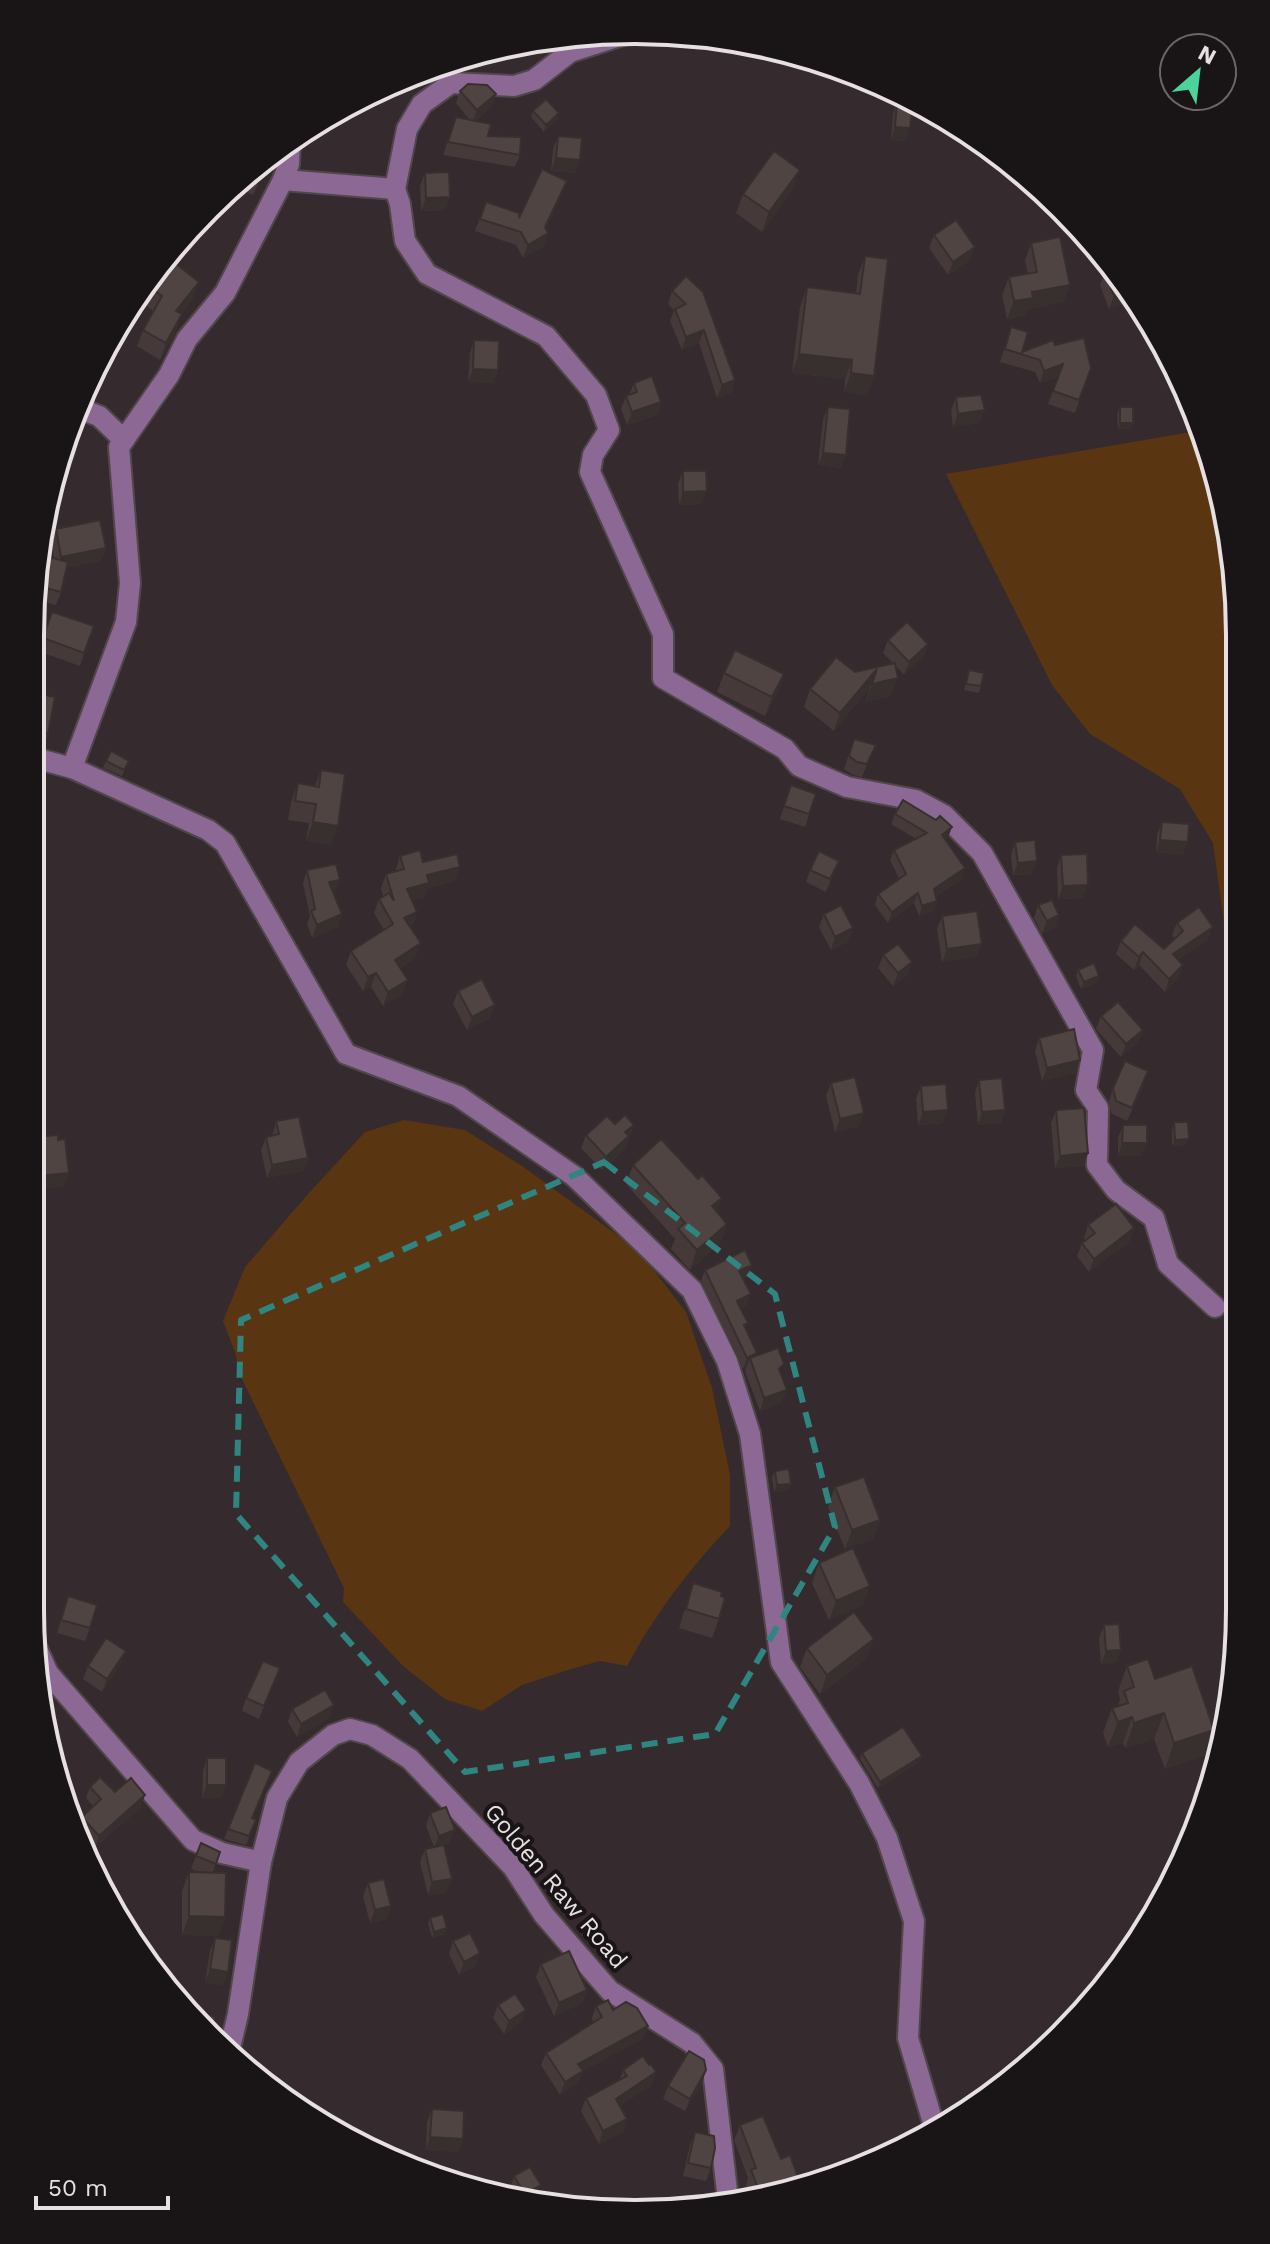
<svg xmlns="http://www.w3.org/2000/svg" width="1270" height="2244" font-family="'Work Sans',sans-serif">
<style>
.green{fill:#5a3512}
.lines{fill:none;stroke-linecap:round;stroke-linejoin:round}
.minor-casing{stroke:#51474b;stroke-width:24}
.minor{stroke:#8c6995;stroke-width:20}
.wall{fill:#453a39}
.shaded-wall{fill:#38302e}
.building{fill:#504442;stroke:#38302e;stroke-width:2}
.marked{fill:none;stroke:#2f8680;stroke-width:6;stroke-dasharray:16 10;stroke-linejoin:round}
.labels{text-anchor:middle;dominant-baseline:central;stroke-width:8;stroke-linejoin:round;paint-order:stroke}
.street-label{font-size:24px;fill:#e7e0e3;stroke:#191416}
.rim{fill:none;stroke:#e7e0e3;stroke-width:4}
</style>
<rect width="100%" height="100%" fill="#352a2e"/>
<!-- green -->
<g class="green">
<path d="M1203 430 1208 440 1235 557 1236 1013 1213 843 1180 789 1090 734 1052 685 946 474Z"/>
<path d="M404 1120 465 1130 522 1166 638 1250 686 1312 712 1388 730 1475V1526C689 1569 655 1614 627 1666L600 1661 571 1669 522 1685 482 1711 445 1699 403 1666 343 1602 344 1588 240 1375 235 1352 223 1321 245 1267 309 1193 365 1132Z"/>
</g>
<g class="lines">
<!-- minor casing -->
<g class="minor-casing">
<g id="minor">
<path d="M632 32 570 52 534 80 514 86 451 83 422 104 407 129 395 189 400 204 405 241 427 274 546 336 596 395 609 430 593 455 590 472 663 634V678L785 749 799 766 847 787 916 800 944 815 982 853 1093 1050 1086 1090 1098 1108 1097 1165 1116 1190 1154 1218 1168 1264 1215 1307"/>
<path d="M283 180 395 189"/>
<path d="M80 409 99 416 124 440"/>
<path d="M31 757 72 768 208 830 225 843 346 1054 458 1096 574 1176 692 1290 727 1361 750 1434 781 1662 859 1783 887 1838 914 1921 908 2038 934 2126"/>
<path d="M72 768 126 622 130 583 119 447 169 375 187 339 225 293 283 180 289 164 290 140"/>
<path d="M37 1649 48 1673 193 1840 222 1853 261 1862"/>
<path d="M230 2048 238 2014 261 1862 277 1798 299 1762 333 1735 350 1729 372 1735 410 1759 513 1867 544 1915 610 1991 692 2043 713 2069 728 2200"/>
</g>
</g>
<!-- minor -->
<use href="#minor" class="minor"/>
</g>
<!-- wall -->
<g class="wall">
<path d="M477 51 455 66 451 61Z"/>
<path d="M460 91 496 94 491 107 475 121 488 136 520 155 515 167 443 155 456 117 469 119 456 103Z"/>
<path d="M897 100 906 141 891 140 893 113Z"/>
<path d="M533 111 559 113 557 120 544 132 531 117Z"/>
<path d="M558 136 575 173 551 171 553 149Z"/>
<path d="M261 161 262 176 253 195 234 186Z"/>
<path d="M425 173 446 210 421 211 420 186Z"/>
<path d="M793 189 762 232 736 213 743 194Z"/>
<path d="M562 194 546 228 548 233 544 246 523 258 516 245 475 231 486 202 519 218Z"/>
<path d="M934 235 970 260 948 275 929 248Z"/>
<path d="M1031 243 1064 302 1028 309 1026 315 1007 319 1002 295 1009 277 1028 274 1025 261Z"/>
<path d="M166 256 193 299 181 314 176 331 160 360 137 346 143 330 153 311 137 298Z"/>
<path d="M865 256 874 376 867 395 844 392 845 379 792 373 800 307 807 287 856 293 858 275Z"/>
<path d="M1105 272 1134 300 1109 309 1100 285Z"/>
<path d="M686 276 735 380 731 393 717 398 699 343 682 350 670 321 674 310 668 304 672 291Z"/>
<path d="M1145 313 1156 336 1140 330Z"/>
<path d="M1011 327 1022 352 1055 345 1091 368 1075 413 1048 404 1058 377 1040 383 1035 372 1000 362Z"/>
<path d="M474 340 498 370 493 383 468 382 470 353Z"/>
<path d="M1174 371 1182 388 1175 392 1169 378 1171 372Z"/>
<path d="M634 383 661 402 657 415 627 425 621 409 626 396 629 395Z"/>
<path d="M956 397 980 423 953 427 951 410Z"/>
<path d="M828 407 841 468 818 465 823 420Z"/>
<path d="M1120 407 1131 429H1118L1117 414Z"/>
<path d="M67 440 77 451 72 464 53 481 51 478Z"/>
<path d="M683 471 702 504 679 505 678 484Z"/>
<path d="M56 529 106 548 101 561 66 568 61 592 56 605 31 599 38 554 54 558 51 542Z"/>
<path d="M52 612 84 653 80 666 38 651Z"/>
<path d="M888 640 928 644 923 657 904 675 895 665 891 696 865 702 870 687 834 731 804 707 810 689 855 672 893 663 883 653Z"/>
<path d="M969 670 981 686 979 693 964 690Z"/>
<path d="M724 673 784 674 777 693 765 716 717 692Z"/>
<path d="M31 692 48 734 44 747 31 744Z"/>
<path d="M854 739 876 745 862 777 853 775 844 769Z"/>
<path d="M106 761 126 767 122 776 103 768Z"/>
<path d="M321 770 331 845 306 841 309 823 288 820 291 802 298 783 315 786Z"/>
<path d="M791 785 816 794 805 827 780 819Z"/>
<path d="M895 814 936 820 952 827 948 837 945 840 962 879 936 896 934 911 919 916 914 903 888 923 875 905 878 894 899 878 890 860 894 850 916 839 891 824Z"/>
<path d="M1162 822 1183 855 1156 852 1157 835Z"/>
<path d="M1015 842 1032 874 1013 875 1011 855Z"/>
<path d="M1061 855 1083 898 1058 899 1057 868Z"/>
<path d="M400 856 423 862 455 881 428 888 424 897 412 900 417 912 412 926 410 927 416 957 400 968 403 994 383 1006 371 987 363 991 346 965 351 951 384 930 374 913 379 899 383 897 381 888 386 874 395 872Z"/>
<path d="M307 870 335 893H334L342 914 338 927 312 938 307 924 310 916 303 883Z"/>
<path d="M810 870 834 873 826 892 806 882Z"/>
<path d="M1038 905 1059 915 1055 928 1042 934 1034 918Z"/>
<path d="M824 914 849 941 831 950 819 927Z"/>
<path d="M942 916 977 956 942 962 937 929Z"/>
<path d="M1177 923 1208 940 1178 960 1183 965 1178 978 1165 992 1139 965 1134 970 1116 954 1121 941 1164 949 1175 939 1172 935Z"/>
<path d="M883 955 908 975 893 986 878 968Z"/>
<path d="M1078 970 1099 976 1097 982 1081 989 1076 976Z"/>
<path d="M458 991 490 1018 467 1030 453 1004Z"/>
<path d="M1101 1016 1143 1030 1138 1042 1121 1057 1096 1029Z"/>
<path d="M1039 1038 1076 1073 1042 1081 1035 1051Z"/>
<path d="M979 1080 1005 1110 1001 1123 978 1125 975 1093Z"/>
<path d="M831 1083 859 1126 835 1132 826 1096Z"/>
<path d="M1144 1084 1127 1121 1111 1113 1109 1101 1113 1088Z"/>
<path d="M921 1086 943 1123 918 1125 916 1099Z"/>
<path d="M1056 1110 1088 1153 1084 1166 1055 1168 1051 1123Z"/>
<path d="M276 1121 308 1158 303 1171 267 1178 261 1150 266 1137 272 1136Z"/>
<path d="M1174 1122 1186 1145 1172 1146V1129Z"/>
<path d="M615 1124 634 1125 625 1149 602 1170 581 1148 586 1135Z"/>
<path d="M1123 1125 1142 1156H1118V1138Z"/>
<path d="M34 1137 58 1140 64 1186 34 1189 31 1164V1145Z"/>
<path d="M633 1165 698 1179 717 1211 727 1224 720 1243 690 1270 671 1249 675 1239 626 1184Z"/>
<path d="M1237 1188V1215L1234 1217 1226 1205 1231 1192Z"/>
<path d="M1088 1225 1130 1241 1089 1272 1077 1256 1082 1243 1085 1240 1084 1238Z"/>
<path d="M752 1265 748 1276 743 1278 747 1305 740 1308 746 1329 757 1353 756 1355 781 1373 782 1403 760 1411 745 1371 746 1368 743 1369 701 1281 705 1270Z"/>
<path d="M775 1471 789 1490 774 1492 772 1477Z"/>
<path d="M835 1487 880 1520 873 1539 845 1549 828 1507Z"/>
<path d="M819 1563 863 1605 829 1620 812 1583Z"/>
<path d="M693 1583 721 1596 719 1619 712 1638 679 1628Z"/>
<path d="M68 1596 90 1628 85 1641 57 1633Z"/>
<path d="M1104 1625 1117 1662 1101 1664 1099 1638Z"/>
<path d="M807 1648 867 1658 820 1694 800 1667Z"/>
<path d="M126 1651 121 1663 102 1692 83 1679 88 1666Z"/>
<path d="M1127 1666 1155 1679 1205 1755 1165 1769 1154 1739 1125 1748 1123 1743 1108 1747 1103 1733 1112 1708 1118 1706 1120 1699 1118 1691Z"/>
<path d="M275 1681 259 1719 242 1711 246 1698Z"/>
<path d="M292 1709 329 1718 297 1737 288 1722Z"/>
<path d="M862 1753 922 1756 919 1762 878 1788 860 1759Z"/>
<path d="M207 1758 226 1785 221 1798H202L203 1771Z"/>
<path d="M272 1771 252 1819 256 1820 246 1845 224 1839 228 1829Z"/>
<path d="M90 1787 141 1807 95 1847 78 1828 82 1817 93 1806 86 1798Z"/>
<path d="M430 1813 450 1843 444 1845 447 1892 428 1895 420 1862 425 1849 434 1847 426 1826Z"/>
<path d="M201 1843 220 1852 213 1872 225 1917 218 1936 182 1935V1891L189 1872H199L191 1869Z"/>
<path d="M368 1883 391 1906 386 1919 370 1923 363 1896Z"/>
<path d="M430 1918 447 1928 444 1934 432 1938 428 1924Z"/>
<path d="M215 1938 223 1985 205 1982 210 1951Z"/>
<path d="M453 1941 476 1966 459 1975 449 1954Z"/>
<path d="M541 1964 587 1990 582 2003 554 2016 536 1977Z"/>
<path d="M498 2005 526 2010 521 2022 504 2034 493 2018Z"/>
<path d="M596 2006 613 2010 644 2038 583 2071 578 2083 560 2095 541 2065 546 2053 593 2022 592 2018Z"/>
<path d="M623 2070 652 2085 620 2106 627 2119 623 2132 599 2144 581 2111 586 2098 619 2081Z"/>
<path d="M706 2070 702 2083 685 2111 663 2099 668 2086Z"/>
<path d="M432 2109 463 2139 458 2152 426 2150 427 2122Z"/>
<path d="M740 2125 781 2159 799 2180 820 2179 750 2195 746 2185 748 2178 734 2140Z"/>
<path d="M695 2132 711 2168 706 2181 683 2176 690 2145Z"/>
<path d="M514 2176 541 2185 536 2197 534 2199 514 2197 510 2189Z"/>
</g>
<!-- shaded-wall -->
<g class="shaded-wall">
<path d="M477 51 455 66 458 58Z"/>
<path d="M496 94 491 107 472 123 477 110Z"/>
<path d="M559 113 557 120 544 132 546 125Z"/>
<path d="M895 127 910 128 906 141 891 140Z"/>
<path d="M556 158 580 160 575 173 551 171Z"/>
<path d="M800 170 793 189 762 232 769 212Z"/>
<path d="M567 181 562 194 541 237 548 233 544 246 523 258 528 245 545 227Z"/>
<path d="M450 197 446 210 421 211 426 198Z"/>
<path d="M975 247 970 260 948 275 953 262Z"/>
<path d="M199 282 193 299 170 328 176 311Z"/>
<path d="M1070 285 1064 302 1028 309 1026 315 1007 319 1014 301 1032 292Z"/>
<path d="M1131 290 1136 296 1134 300 1109 309 1114 296Z"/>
<path d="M182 314 176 331 160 360 166 343Z"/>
<path d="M704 330 699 343 682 350 686 337Z"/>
<path d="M799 354 852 360 845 379 792 373Z"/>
<path d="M1063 364 1058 377 1040 383 1044 371Z"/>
<path d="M473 369 498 370 493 383 468 382Z"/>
<path d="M851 373 874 376 867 395 844 392Z"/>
<path d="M735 380 731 393 717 398 722 385Z"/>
<path d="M1180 384 1182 388 1175 392 1178 385Z"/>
<path d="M661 402 657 415 627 425 632 412Z"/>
<path d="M985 410 980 423 953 427 958 414Z"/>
<path d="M1120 423H1133L1131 429H1118Z"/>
<path d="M77 451 72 464 53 481 58 468Z"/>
<path d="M823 453 846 455 841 468 818 465Z"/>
<path d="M707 491 702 504 679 505 683 492Z"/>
<path d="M106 548 101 561 57 570 61 557Z"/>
<path d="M928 644 923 657 904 675 909 662Z"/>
<path d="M877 669 870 687 834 731 840 713Z"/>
<path d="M784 674 777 693 765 716 772 697Z"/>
<path d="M898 678 891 696 865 702 872 684Z"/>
<path d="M876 745 871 758 862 777 867 764Z"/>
<path d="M313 822 338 826 331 845 306 841Z"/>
<path d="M952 827 948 837 939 845 942 835Z"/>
<path d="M1160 840 1188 842 1183 855 1156 852Z"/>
<path d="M1037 861 1032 874 1013 875 1018 863Z"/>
<path d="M460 867 455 881 428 888 424 897 402 903 407 889 427 875Z"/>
<path d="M965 868 962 879 930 899 934 889Z"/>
<path d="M340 880 335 893 324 895 329 882Z"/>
<path d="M1088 885 1083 898 1058 899 1063 886Z"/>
<path d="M918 893 914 903 888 923 892 912Z"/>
<path d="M937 901 934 911 919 916 922 906Z"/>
<path d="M417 912 412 926 399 932 404 918Z"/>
<path d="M342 914 338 927 312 938 317 925Z"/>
<path d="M1059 915 1055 928 1042 934 1047 921Z"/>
<path d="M1213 927 1208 940 1168 967 1173 954Z"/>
<path d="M853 928 849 941 831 950 835 937Z"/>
<path d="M421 943 416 957 390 974 395 960Z"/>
<path d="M982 944 977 956 942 962 947 949Z"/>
<path d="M1143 952 1139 965 1134 970 1139 957Z"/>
<path d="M912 962 908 975 893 986 898 973Z"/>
<path d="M1183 965 1178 978 1165 992 1169 979Z"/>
<path d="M376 973 371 987 363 991 368 977Z"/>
<path d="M1099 976 1097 982 1081 989 1084 982Z"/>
<path d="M408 980 403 994 383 1006 388 992Z"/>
<path d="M495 1005 490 1018 467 1030 472 1017Z"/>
<path d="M1143 1030 1138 1042 1121 1057 1126 1044Z"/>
<path d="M1080 1060 1076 1073 1042 1081 1047 1068Z"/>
<path d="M948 1110 943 1123 918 1125 923 1112Z"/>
<path d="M1005 1110 1001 1123 978 1125 982 1112Z"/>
<path d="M864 1113 859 1126 835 1132 840 1119Z"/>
<path d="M634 1125 625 1149 602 1170 606 1157 625 1132Z"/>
<path d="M1189 1139 1186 1145 1172 1146 1175 1140Z"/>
<path d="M1122 1143H1147L1142 1156H1118Z"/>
<path d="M1088 1153 1084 1166 1055 1168 1060 1156Z"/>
<path d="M308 1158 303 1171 267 1178 272 1165Z"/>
<path d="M69 1173 64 1186 34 1189 38 1176Z"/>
<path d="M722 1198 715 1217 712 1206Z"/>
<path d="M727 1224 720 1243 690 1270 697 1250Z"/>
<path d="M1134 1228 1130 1241 1089 1272 1094 1259Z"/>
<path d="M752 1265 748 1276 735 1282 739 1271Z"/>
<path d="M751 1294 747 1305 733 1312 737 1301Z"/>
<path d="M757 1353 753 1364 750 1358 746 1368 743 1369 747 1358Z"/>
<path d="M787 1390 782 1403 760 1411 764 1398Z"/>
<path d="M791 1484 789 1490 774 1492 777 1485Z"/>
<path d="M880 1520 873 1539 845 1549 852 1530Z"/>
<path d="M870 1586 863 1605 829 1620 836 1601Z"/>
<path d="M874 1639 867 1658 820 1694 827 1675Z"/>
<path d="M1121 1650 1117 1662 1101 1664 1106 1651Z"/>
<path d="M126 1651 121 1663 102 1692 107 1679Z"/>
<path d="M334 1705 329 1718 297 1737 301 1724Z"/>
<path d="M1164 1713 1154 1739 1125 1748 1134 1723Z"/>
<path d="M1132 1717 1123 1743 1108 1747 1118 1722Z"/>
<path d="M1214 1730 1205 1755 1165 1769 1174 1743Z"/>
<path d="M922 1756 919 1762 878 1788 880 1782Z"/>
<path d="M207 1785H226L221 1798H202Z"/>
<path d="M145 1795 141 1807 95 1847 99 1836Z"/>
<path d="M455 1830 450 1843 434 1848 439 1836Z"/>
<path d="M452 1879 447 1892 428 1895 432 1882Z"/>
<path d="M391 1906 386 1919 370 1923 375 1910Z"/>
<path d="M189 1916 225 1917 218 1936 182 1935Z"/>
<path d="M447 1928 444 1934 432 1938 434 1932Z"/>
<path d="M480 1953 476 1966 459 1975 464 1962Z"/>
<path d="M210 1969 228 1972 223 1985 205 1982Z"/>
<path d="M587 1990 582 2003 554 2016 559 2003Z"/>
<path d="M526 2010 521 2022 504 2034 509 2021Z"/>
<path d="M648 2026 644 2038 574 2076 578 2064Z"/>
<path d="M706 2070 702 2083 685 2111 690 2099Z"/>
<path d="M583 2071 578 2083 560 2095 565 2082Z"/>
<path d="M656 2072 652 2085 612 2112 616 2099Z"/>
<path d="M627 2119 623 2132 599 2144 603 2131Z"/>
<path d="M430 2137 463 2139 458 2152 426 2150Z"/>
<path d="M541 2185 536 2197 534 2199 524 2198 525 2194Z"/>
</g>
<!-- building -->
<g class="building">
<path d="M468 84 487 85 496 94 477 110 460 91Z"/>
<path d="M546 99 559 113 546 125 533 111Z"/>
<path d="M897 100 913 102 910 128 895 127Z"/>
<path d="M456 117 491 124 488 136 521 137 520 155 448 142Z"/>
<path d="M558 136 582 138 580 160 556 158Z"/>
<path d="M774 151 800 170 769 212 743 194Z"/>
<path d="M261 161 267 164 258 183 244 176Z"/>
<path d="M542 169 567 181 545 227 548 233 528 245 521 232 480 219 486 202 519 213V218Z"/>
<path d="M449 172 450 197 426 198 425 173Z"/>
<path d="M956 220 975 247 953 262 934 235Z"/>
<path d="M1060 237 1070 285 1032 292 1033 298 1014 301 1009 277 1037 272 1031 243Z"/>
<path d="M166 256 199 282 176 311 182 314 166 343 143 330 162 296 146 284Z"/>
<path d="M865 256 888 259 874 376 851 373 852 360 799 354 807 287 860 294Z"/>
<path d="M1114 269 1131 290 1114 296 1105 272Z"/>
<path d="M686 276 703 292 735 380 722 385 704 330 686 337 675 309 686 304 672 291Z"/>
<path d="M1011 327 1028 332 1022 352 1053 340 1055 345 1084 338 1091 368 1079 400 1053 391 1063 364 1044 371 1040 360 1005 349Z"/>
<path d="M474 340 499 341 498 370 473 369Z"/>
<path d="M1174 371 1180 384 1178 385 1171 372Z"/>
<path d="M652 376 661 402 632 412 626 396 637 392 634 383Z"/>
<path d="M981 395 985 410 958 414 956 397Z"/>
<path d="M828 407 850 409 846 455 823 453Z"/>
<rect x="1120" y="407" width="13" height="16"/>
<path d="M67 440 77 451 58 468 56 465Z"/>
<path d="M683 471H706L707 491 683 492Z"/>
<path d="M100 520 106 548 61 557 56 529Z"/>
<path d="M38 554 68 562 61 592 33 585Z"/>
<path d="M52 612 94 626 84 653 43 638Z"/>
<path d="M907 622 928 644 909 662 888 640Z"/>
<path d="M735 650 784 674 772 697 724 673Z"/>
<path d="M836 657 855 672 895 663 898 678 872 684 877 669 840 713 810 689Z"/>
<path d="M969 670 984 673 981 686 966 684Z"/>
<path d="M31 692 55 697 48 734 31 730Z"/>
<path d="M854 739 876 745 867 764 857 762 849 756Z"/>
<path d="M111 751 129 761 124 770 106 761Z"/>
<path d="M321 770 345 774 338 826 313 822 316 804 295 801 298 783 319 787Z"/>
<path d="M791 785 816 794 809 814 784 806Z"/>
<path d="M903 800 936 820 940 816 952 827 942 835 965 868 934 889 937 901 922 906 918 893 892 912 878 894 906 874 894 850 927 833 895 814Z"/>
<path d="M1162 822 1189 824 1188 842 1160 840Z"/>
<path d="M1035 840 1037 861 1018 863 1015 842Z"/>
<path d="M420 850 423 862 457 854 460 867 427 875 429 883 407 889 417 912 404 918 421 943 395 960 408 980 388 992 376 973 368 977 351 951 393 924 379 899 389 893 394 901 386 874 404 869 400 856Z"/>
<path d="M819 851 839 861 830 879 810 870Z"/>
<path d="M1087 854 1088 885 1063 886 1061 855Z"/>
<path d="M336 864 340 880 329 882 342 914 317 925 311 911 315 909 307 870Z"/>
<path d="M1052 900 1059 915 1047 921 1038 905Z"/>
<path d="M841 905 853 928 835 937 824 914Z"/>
<path d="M1199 907 1213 927 1173 954 1183 965 1169 979 1143 952 1139 957 1121 941 1135 924 1164 949 1183 931 1177 923Z"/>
<path d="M977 911 982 944 947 949 942 916Z"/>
<path d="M898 944 912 962 898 973 883 955Z"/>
<path d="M1094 963 1099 976 1084 982 1078 970Z"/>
<path d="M482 979 495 1005 472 1017 458 991Z"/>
<path d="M1118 1002 1143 1030 1126 1044 1101 1016Z"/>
<path d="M1074 1029 1080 1060 1047 1068 1039 1038Z"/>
<path d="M1125 1061 1148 1071 1132 1108 1116 1101 1113 1088Z"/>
<path d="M855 1077 864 1113 840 1119 831 1083Z"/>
<path d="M1002 1078 1005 1110 982 1112 979 1080Z"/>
<path d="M946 1084 948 1110 923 1112 921 1086Z"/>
<path d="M1084 1108 1088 1153 1060 1156 1056 1110Z"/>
<path d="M625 1115 634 1125 625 1132 629 1136 606 1157 586 1135 607 1116 615 1124Z"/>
<path d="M299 1117 308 1158 272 1165 266 1137 279 1134 276 1121Z"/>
<path d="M1174 1122H1188L1189 1139 1175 1140Z"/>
<path d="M1123 1125H1147V1143H1122Z"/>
<path d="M58 1135V1140L65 1139 69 1173 38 1176 34 1137Z"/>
<path d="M661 1139 698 1179 702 1175 722 1198 712 1206 727 1224 697 1250 678 1229 685 1223 633 1165Z"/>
<path d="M1237 1188V1202L1231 1192Z"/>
<path d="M1116 1204 1134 1228 1094 1259 1082 1243 1095 1233 1088 1225Z"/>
<path d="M745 1250 752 1265 739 1271 751 1294 737 1301 748 1323 744 1325 757 1353 747 1358 705 1270Z"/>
<path d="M778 1348 784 1364 779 1369 787 1390 764 1398 750 1358Z"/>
<path d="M789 1469 791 1484 777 1485 775 1471Z"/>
<path d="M864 1477 880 1520 852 1530 835 1487Z"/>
<path d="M853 1548 870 1586 836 1601 819 1563Z"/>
<path d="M693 1583 722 1592 721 1596 725 1598 719 1619 686 1609Z"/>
<path d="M68 1596 97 1605 90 1628 61 1620Z"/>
<path d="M854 1612 874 1639 827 1675 807 1648Z"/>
<path d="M1119 1624 1121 1650 1106 1651 1104 1625Z"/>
<path d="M106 1638 126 1651 107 1679 88 1666Z"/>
<path d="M1148 1659 1155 1679 1192 1666 1214 1730 1174 1743 1164 1713 1134 1723 1132 1717 1118 1722 1112 1708 1128 1703 1124 1691 1134 1687 1127 1666Z"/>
<path d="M263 1661 280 1668 264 1706 246 1698Z"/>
<path d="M325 1690 334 1705 301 1724 292 1709Z"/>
<path d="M903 1727 922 1756 880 1782 862 1753Z"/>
<rect x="207" y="1758" width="19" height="27"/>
<path d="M255 1763 272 1771 252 1818 256 1820 249 1836 228 1829Z"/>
<path d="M100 1777 115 1792 131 1778 145 1795 99 1836 82 1817 101 1799 90 1787Z"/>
<path d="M446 1807 455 1830 439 1836 430 1813Z"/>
<path d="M201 1843 220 1852 216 1864 196 1856Z"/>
<path d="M444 1845 452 1879 432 1882 425 1849Z"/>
<path d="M189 1872 226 1873 225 1917 189 1916Z"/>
<path d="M384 1879 391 1906 375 1910 368 1883Z"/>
<path d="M443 1914 447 1928 434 1932 430 1918Z"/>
<path d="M470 1933 480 1953 464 1962 453 1941Z"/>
<path d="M215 1938 232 1940 228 1972 210 1969Z"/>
<path d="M569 1951 587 1990 559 2003 541 1964Z"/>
<path d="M515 1994 526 2010 509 2021 498 2005Z"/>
<path d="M608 2000 613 2010 626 2002 637 2008 648 2026 578 2064 583 2071 565 2082 546 2053 602 2017 596 2006Z"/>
<path d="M196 2013 215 2017 212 2031 195 2015Z"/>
<path d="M689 2051 704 2060 706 2070 690 2099 668 2086Z"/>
<path d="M643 2056 649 2065 651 2064 656 2072 616 2099 627 2119 603 2131 586 2098 627 2076 623 2070Z"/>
<path d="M432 2109 464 2111 463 2139 430 2137Z"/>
<path d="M763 2116 781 2159 790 2155 799 2180 818 2174 820 2179 760 2193 751 2170 756 2168 740 2125Z"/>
<path d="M695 2132 714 2136 715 2148 711 2168 688 2163Z"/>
<path d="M530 2167 541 2185 525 2194 514 2176Z"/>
</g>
<!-- marked area -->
<path class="marked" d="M604 1162 775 1294 835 1527 715 1734 465 1772 236 1514 241 1320Z"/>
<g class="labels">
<!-- street labels -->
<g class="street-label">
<text transform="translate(556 1886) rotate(50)">Golden Raw Road</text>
</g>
</g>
<!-- crop -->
<path d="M0 0H1270V2244H0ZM635 44H635A591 591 0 0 1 1226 635V1609A591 591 0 0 1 635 2200H635A591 591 0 0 1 44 1609V635A591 591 0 0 1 635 44Z" fill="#191416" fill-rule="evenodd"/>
<path class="rim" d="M635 44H635A591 591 0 0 1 1226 635V1609A591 591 0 0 1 635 2200H635A591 591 0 0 1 44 1609V635A591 591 0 0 1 635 44Z"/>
<!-- north arrow -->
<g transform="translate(1198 72) rotate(28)"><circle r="38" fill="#191416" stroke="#6b6668" stroke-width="2"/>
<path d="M0-6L14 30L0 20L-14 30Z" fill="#4cd39b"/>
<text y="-12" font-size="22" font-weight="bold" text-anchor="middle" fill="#e7e0e3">N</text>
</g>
<!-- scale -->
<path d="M36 2196v12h132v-12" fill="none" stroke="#e7e0e3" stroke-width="4"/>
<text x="48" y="2196" font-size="24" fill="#e7e0e3" stroke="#191416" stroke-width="6" paint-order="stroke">50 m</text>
</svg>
